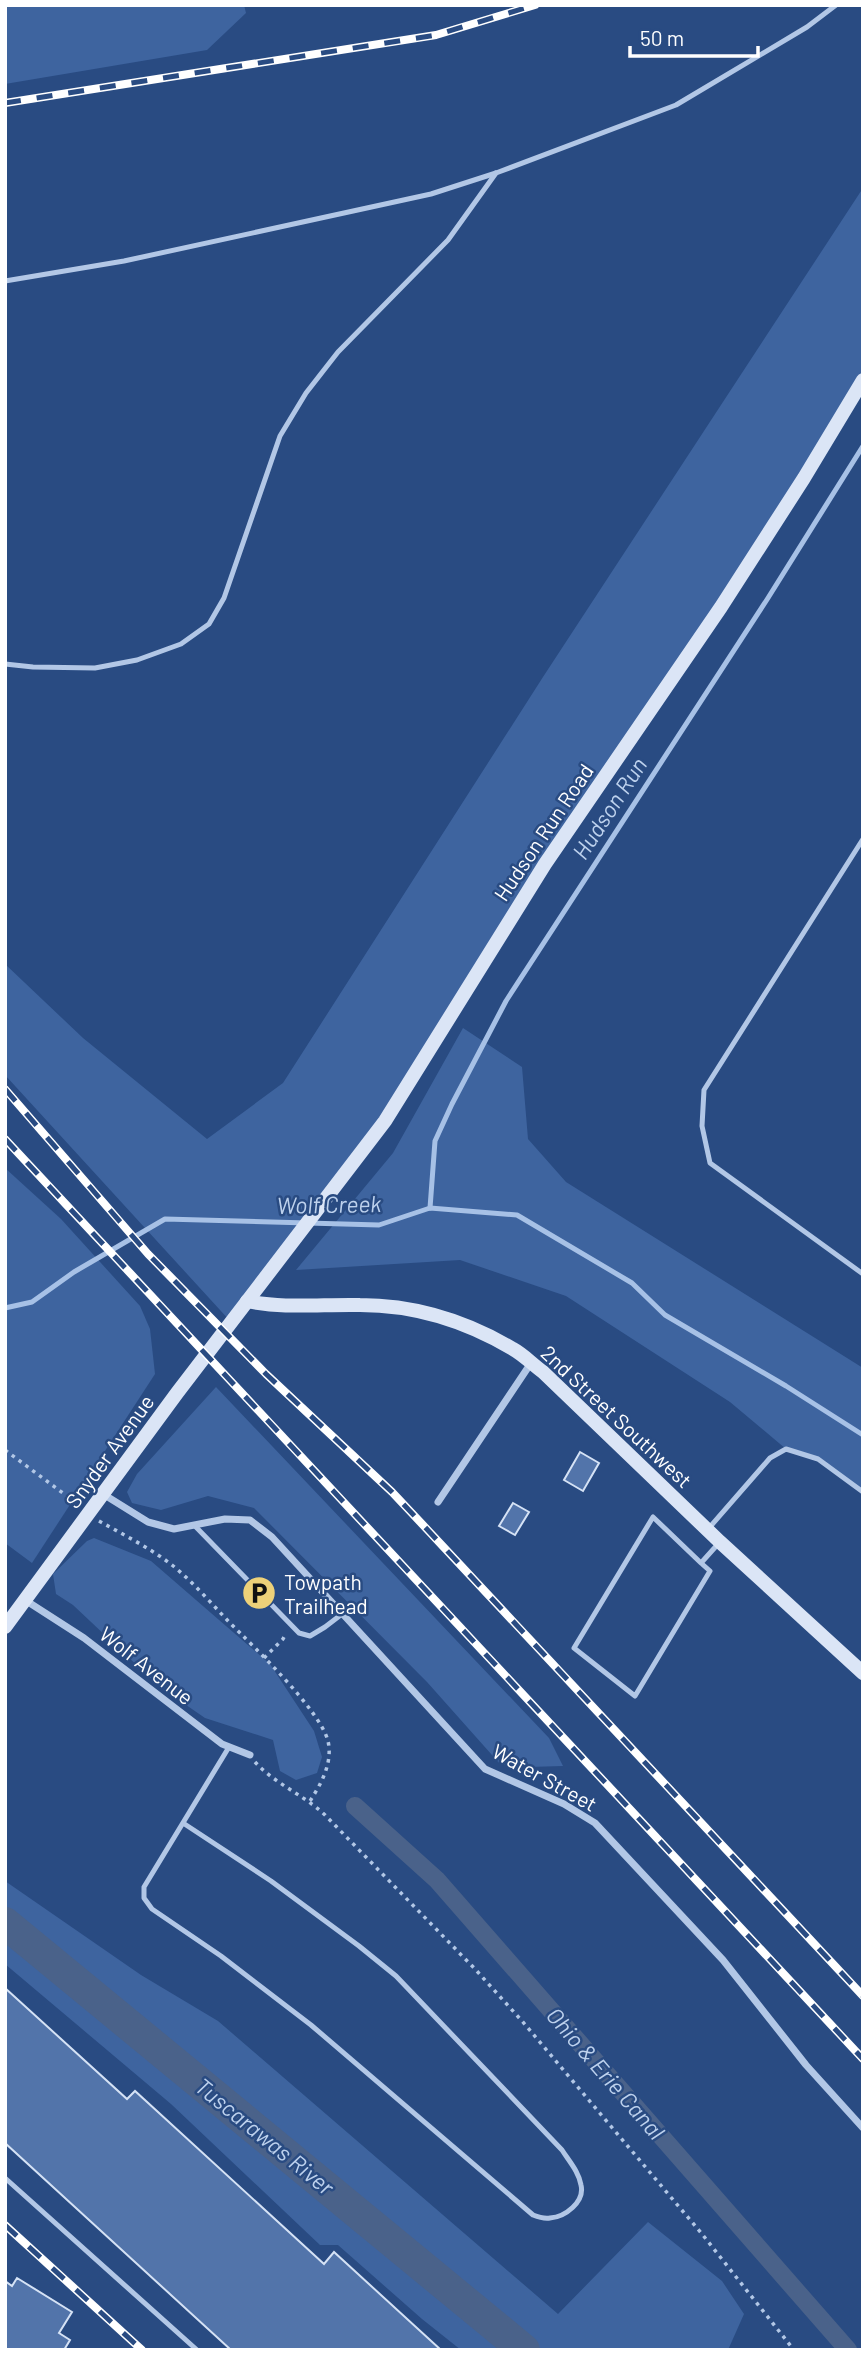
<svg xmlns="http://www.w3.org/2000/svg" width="868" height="2355" font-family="Barlow,sans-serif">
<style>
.green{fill:#3e649f}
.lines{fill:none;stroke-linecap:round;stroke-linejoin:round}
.stream{stroke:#a7c1e6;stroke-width:5}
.canal{stroke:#4a628a;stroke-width:18}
.river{stroke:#4a628a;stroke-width:32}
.building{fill:#5274aa;stroke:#d5e2f5;stroke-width:2}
.path{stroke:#b2c7e6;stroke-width:3.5;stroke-dasharray:3.5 5;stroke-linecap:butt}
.lane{stroke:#b2c7e6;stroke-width:5}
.street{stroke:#b2c7e6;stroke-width:7}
.secondary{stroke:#dbe5f6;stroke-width:14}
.rail-casing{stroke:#fff;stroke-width:8}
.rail{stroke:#294b82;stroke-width:5;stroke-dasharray:16;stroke-linecap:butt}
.labels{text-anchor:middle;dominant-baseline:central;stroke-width:5;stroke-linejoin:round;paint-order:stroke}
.street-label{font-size:21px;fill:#fff;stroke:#294b82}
.poi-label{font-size:21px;fill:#fff;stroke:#294b82;text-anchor:start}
.water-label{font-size:23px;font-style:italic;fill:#bdd1ed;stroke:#294b82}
</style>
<rect width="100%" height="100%" fill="#294b82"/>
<!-- green -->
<g class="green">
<path d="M5 5H244L246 13 207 50 5 84Z"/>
<path d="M863 188V380L404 1091 231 1322 5 1075V964L83 1038 207 1139 283 1083 543 677Z"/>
<path d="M463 1028 522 1067 528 1139 566 1182 863 1368V1492L818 1459 786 1449 730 1402 566 1296 460 1260 296 1270 393 1153Z"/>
<path d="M5 1168 61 1219 140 1306 150 1329 155 1374 32 1563 5 1543Z"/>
<path d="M216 1387 549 1738 563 1766 528 1767 500 1764 427 1682 254 1508 208 1496 161 1510 132 1503 127 1492 137 1474Z"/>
<path d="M94 1538 151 1561 270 1664 314 1731 322 1757 317 1773 296 1780 280 1771 273 1740 205 1718 160 1687 73 1605 56 1594 53 1574 87 1541Z"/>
<path d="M5 1881 141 1975 218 2021 558 2314 648 2222 722 2281 744 2314 728 2350H461L422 2319 338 2245H320L171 2104 5 1964Z"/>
</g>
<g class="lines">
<!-- stream -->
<g class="stream">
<path d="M430 1208 435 1141 452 1104 506 1001 768 598 863 446"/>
<path d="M5 1308 32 1302 74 1272 165 1219 379 1225 430 1208 517 1215 632 1283 665 1315 786 1386 863 1435"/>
</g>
<!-- canal -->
<path class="canal" d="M355 1806 437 1880 848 2350"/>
<!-- river -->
<path class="river" d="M5 1923 524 2350"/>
</g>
<!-- building -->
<g class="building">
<path d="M580 1452 599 1463 583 1491 564 1480Z"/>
<path d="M513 1503 529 1512 515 1535 499 1526Z"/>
<path d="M5 1988 127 2099 135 2091 324 2264 334 2252 441 2350H231L5 2143Z"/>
<path d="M17 2278 72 2312 59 2333 70 2340 64 2350H5V2281L12 2286Z"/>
</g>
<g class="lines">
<!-- path -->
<g class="path">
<path d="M5 1450 79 1505"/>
<path d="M99 1521C124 1535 150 1548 172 1565 193 1582 211 1603 229 1622 254 1647 320 1710 328 1741 333 1763 321 1784 310 1801"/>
<path d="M264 1658 283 1639 286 1633"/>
<path d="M255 1762C275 1784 304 1795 325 1815L475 1969 522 2021 702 2234 794 2350"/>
</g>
<!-- lane -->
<g class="lane">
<path d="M5 281 124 261 431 194 496 173 676 105 807 27 836 5"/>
<path d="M5 664 33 667 95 668 137 660 181 644 209 624 224 598 280 436 306 393 338 352 448 240 496 173"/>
<path d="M863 839 704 1090 702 1126 710 1163 863 1274"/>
<path d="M194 1525 299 1633 310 1636 325 1627 342 1614"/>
<path d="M709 1528 770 1458 786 1449 818 1459 863 1492"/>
<path d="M701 1563 653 1517 574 1648 635 1696 710 1571 701 1563 718 1544"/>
<path d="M183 1823 271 1881 359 1946 396 1976 562 2150C569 2161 579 2172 581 2185 585 2202 565 2217 550 2218 544 2219 538 2217 533 2215L311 2025 221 1956 152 1909 144 1898V1887L229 1747"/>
<path d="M5 2178 197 2350"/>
</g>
<!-- street -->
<g class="street">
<path d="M103 1494 148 1522 174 1529 225 1519 250 1520 272 1537 485 1769 564 1804 595 1823 723 1960 806 2065 863 2128"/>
<path d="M438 1502 531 1363"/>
<path d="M25 1600 84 1638 222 1744 250 1755"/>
</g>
<!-- secondary -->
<g class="secondary">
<path d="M247 1301C285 1309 322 1304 360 1305 415 1305 466 1321 513 1349 524 1355 533 1365 543 1372L720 1542 863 1673"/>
<path d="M5 1627 177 1393 385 1121 545 864 721 607 804 478 863 380"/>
</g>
<!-- rail casing -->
<g class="rail-casing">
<g id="rail">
<path d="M5 103 436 35 535 5"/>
<path d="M5 1089 148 1254 266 1374 392 1492 423 1525 863 1996"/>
<path d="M5 1139 863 2059"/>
<path d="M5 2225 142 2350"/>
</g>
</g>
<!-- rail -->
<use href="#rail" class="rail"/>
</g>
<!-- icons -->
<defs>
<g id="parking-disc" transform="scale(1.75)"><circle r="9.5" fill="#edd179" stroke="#294b82"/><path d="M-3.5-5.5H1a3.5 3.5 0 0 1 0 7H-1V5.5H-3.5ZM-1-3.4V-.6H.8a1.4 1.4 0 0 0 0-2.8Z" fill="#111"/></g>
</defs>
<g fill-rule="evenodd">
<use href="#parking-disc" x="259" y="1593"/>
</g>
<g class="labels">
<!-- street labels -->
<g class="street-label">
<text transform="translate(543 832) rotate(-56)">Hudson Run Road</text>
<text transform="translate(617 1416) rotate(43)">2nd Street Southwest</text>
<text transform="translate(109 1451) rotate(-54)">Snyder Avenue</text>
<text transform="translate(147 1665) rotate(38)">Wolf Avenue</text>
<text transform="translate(545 1777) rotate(29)">Water Street</text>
</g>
<!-- poi labels -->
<g class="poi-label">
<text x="284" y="1581">Towpath<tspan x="284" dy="24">Trailhead</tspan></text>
</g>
<!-- water labels -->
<g class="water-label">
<text transform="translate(609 808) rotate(-57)">Hudson Run</text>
<text transform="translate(329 1204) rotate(-1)">Wolf Creek</text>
<text transform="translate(606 2073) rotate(49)">Ohio &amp; Erie Canal</text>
<text transform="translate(265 2136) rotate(39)">Tuscarawas River</text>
</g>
</g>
<!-- border -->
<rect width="868" height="2355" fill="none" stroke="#ffffff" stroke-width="14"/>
<!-- scale -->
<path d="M630 46v10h128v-10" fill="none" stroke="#ffffff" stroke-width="3.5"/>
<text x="640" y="46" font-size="21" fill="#ffffff" stroke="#294b82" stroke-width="5" paint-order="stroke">50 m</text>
</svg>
